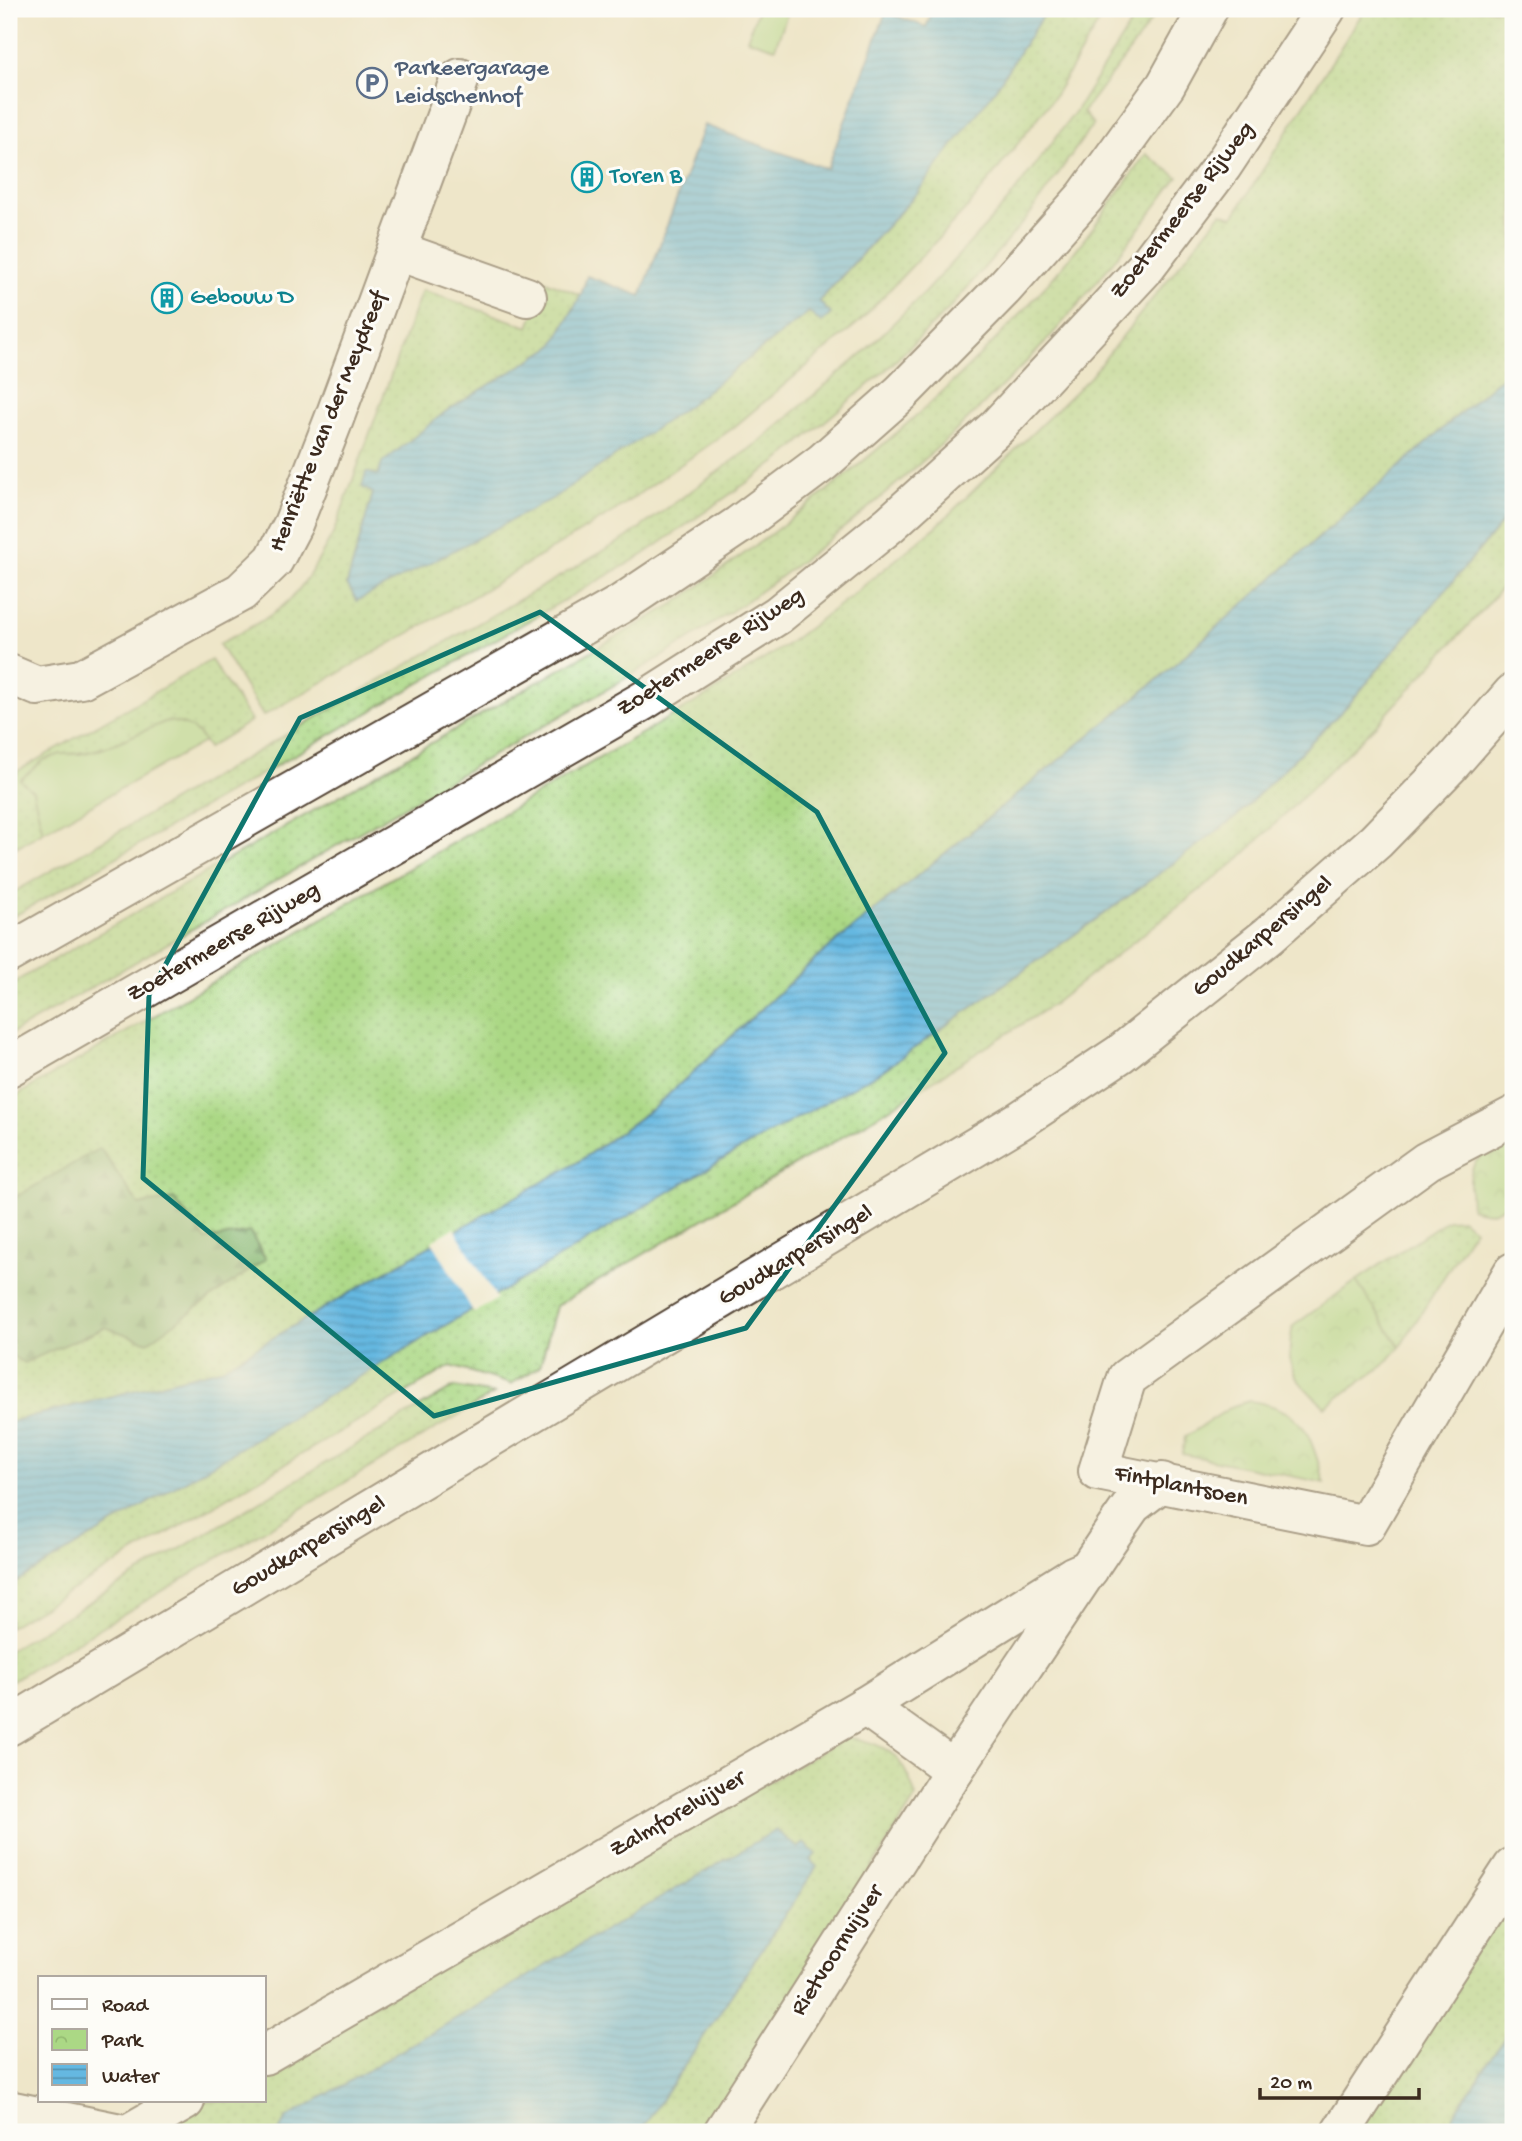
<svg xmlns="http://www.w3.org/2000/svg" width="1522" height="2141" font-family="'Gochi Hand',sans-serif">
<style>
.grass{fill:url(#grass-dots);stroke:#738152;stroke-width:2}
.forest{fill:url(#forest-firs);stroke:#627148;stroke-width:2}
.park{fill:url(#park-crowns);stroke:#738152;stroke-width:2}
.garden{fill:#abd885;stroke:#738152;stroke-width:2}
.water{fill:url(#water-rules);stroke:#507180;stroke-width:2}
.pier{fill:#eee6c9}
.lines{fill:none;stroke-linecap:round;stroke-linejoin:round}
.minor-casing{stroke:#564638;stroke-width:42}
.major-casing{stroke:#564638;stroke-width:42}
.minor{stroke:#fff;stroke-width:38}
.major{stroke:#fff;stroke-width:38}
.marked{fill:none;stroke:#0f766e;stroke-width:5;stroke-linejoin:round}
.labels{text-anchor:middle;dominant-baseline:central;stroke-width:6;stroke-linejoin:round;paint-order:stroke}
.service-label{font-size:24px;fill:#4e5e75;stroke:#fdfcf7;text-anchor:start}
.culture-label{font-size:24px;fill:#0d838f;stroke:#fdfcf7;text-anchor:start}
.street-label{font-size:24px;fill:#3b2a1e;stroke:#fdfcf7}
</style>
<defs>
<pattern id="grass-dots" width="8" height="8" patternUnits="userSpaceOnUse" patternTransform="scale(1.75)"><rect width="8" height="8" fill="#abd885"/><path d="M2 2h.1M6 6h.1" fill="none" stroke="#94ba72" stroke-width="1.8" stroke-linecap="round"/></pattern>
<pattern id="forest-firs" width="22" height="20" patternUnits="userSpaceOnUse" patternTransform="scale(1.75)"><rect width="22" height="20" fill="#88b872"/><path d="M5 1l3.5 6h-7zM16 11l3.5 6h-7z" fill="#70965d"/></pattern>
<pattern id="park-crowns" width="20" height="18" patternUnits="userSpaceOnUse" patternTransform="scale(1.75)"><rect width="20" height="18" fill="#abd885"/><path d="M2 6a3 3 0 1 1 6 0M12 15a3 3 0 1 1 6 0" fill="none" stroke="#94ba72"/></pattern>
<pattern id="water-rules" width="6" height="5" patternUnits="userSpaceOnUse" patternTransform="scale(1.75)"><rect width="6" height="5" fill="#65b8e1"/><path d="M0 2.5h6" fill="none" stroke="#5496b6"/></pattern>
</defs>
<rect width="100%" height="100%" fill="#fdfcf7"/>
<filter id="ink" filterUnits="userSpaceOnUse"><feTurbulence type="fractalNoise" baseFrequency=".0143" numOctaves="2"/><feDisplacementMap in="SourceGraphic" scale="14" xChannelSelector="R" yChannelSelector="G"/><feConvolveMatrix kernelMatrix="1 2 1 2 8 2 1 2 1" color-interpolation-filters="sRGB"/></filter>
<filter id="wash" filterUnits="userSpaceOnUse"><feTurbulence type="fractalNoise" baseFrequency=".00686" numOctaves="4" result="noise"/><feDisplacementMap in="SourceGraphic" scale="28" xChannelSelector="R" yChannelSelector="G"/><feGaussianBlur stdDeviation="1.57" result="paint"/><feColorMatrix in="noise" values="0 0 0 0 0 0 0 0 0 0 0 0 0 0 0 0 0 1.4 0 .05"/><feComposite in="paint" operator="in"/></filter>
<g filter="url(#wash)">
<rect width="100%" height="100%" fill="#eee6c9"/>
<!-- grass -->
<g class="grass">
<path d="M1047 9H1107L1052 100 969 206 859 322 733 428 613 512 476 595 263 716 219 644C244 630 275 617 294 595 310 577 321 555 333 534L422 290 529 327 546 281 581 295 553 346 445 412 378 476 347 584 681 411 810 311 821 323 819 302 916 194 994 91Z"/>
<path d="M1140 9H1158L1140 37 1083 112 1093 124 1030 214 949 309 887 369 778 461 643 555 9 919V895L626 538 759 442 863 353 925 292 1007 202 1075 112Z"/>
<path d="M1365 9H1513V367L1157 680 819 956 656 1106 578 1162 459 1229 220 1369 9 1422V1100L708 695 786 645 850 597 937 526 1089 378 1221 213 1233 217Z"/>
<path d="M1146 154 1178 177C1137 232 1095 287 1049 338 1028 362 1004 383 982 406 896 489 802 566 702 631 672 651 641 669 611 687L9 1035V990L18 980 672 605C811 509 946 402 1057 273 1089 236 1117 194 1146 154Z"/>
<path d="M1513 510V573L1488 604 1383 718 1237 861 1052 1005 881 1114 556 1306 540 1366 511 1384 451 1366 9 1627V1586L732 1154 882 1071 1126 898 1236 817 1348 705Z"/>
<path d="M211 660 251 721 208 748 198 733 167 721C133 736 100 755 61 754L33 791 43 832 9 851V776Z"/>
<path d="M1462 1219 1474 1229 1400 1347 1356 1281 1447 1220Z"/>
<path d="M454 1387 494 1394 9 1682V1650Z"/>
<path d="M847 1737C889 1744 903 1756 916 1797L707 2132H151L205 2101H264V2067Z"/>
<path d="M1513 1892V2024L1443 2132H1357Z"/>
</g>
<!-- forest -->
<path class="forest" d="M100 1148 139 1205 174 1199 206 1240 250 1232 266 1259 148 1342 105 1327 24 1363 9 1354V1201Z"/>
<!-- park -->
<g class="park">
<path d="M1508 1140 1513 1150V1198C1496 1213 1493 1215 1471 1208 1468 1164 1469 1160 1508 1140Z"/>
<path d="M1356 1281 1400 1347 1383 1366 1325 1407C1293 1378 1284 1369 1293 1326Z"/>
<path d="M1250 1401C1307 1409 1309 1435 1325 1483L1182 1454 1185 1437 1233 1406Z"/>
</g>
<!-- garden -->
<g class="garden">
<path d="M758 9H789L775 48 747 39Z"/>
<path d="M167 721C184 723 195 727 204 742L43 832 33 791 20 780 44 760 61 754H80L102 749Z"/>
</g>
<!-- water -->
<g class="water">
<path d="M933 9H1047L994 91 916 194 819 301 831 314 821 323 809 312 681 411 552 499 357 601 347 584 373 493 362 487 366 472 378 475 382 463 445 412 553 346 581 295 587 276 641 296 704 125 827 169 886 12 926 27Z"/>
<path d="M1513 367V510L1348 705 1236 817 1126 898 882 1071 732 1154 9 1586V1422L220 1369 459 1229 578 1162 656 1106 819 956 1157 680Z"/>
<path d="M776 1830 798 1848 804 1843 816 1854 810 1860 817 1867 640 2132H279L285 2119Z"/>
<path d="M1513 2024V2124L1508 2132H1443Z"/>
</g>
<!-- pier -->
<path class="pier" d="M454 1228 497 1299 474 1313 432 1241Z"/>
</g>
<g filter="url(#ink)">
<g class="lines">
<!-- minor casing -->
<g class="minor-casing">
<g id="minor">
<path d="M398 251 527 297"/>
<path d="M9 674 37 686 81 679 241 592 274 560 293 524 334 419 460 78"/>
<path d="M1513 1116 1427 1161 1127 1378 1098 1471 1366 1525 1513 1272"/>
<path d="M865 1706 954 1770"/>
<path d="M9 1726 1019 1121 1120 1054 1269 935 1376 841 1450 765 1513 693"/>
<path d="M264 2055 865 1706 1073 1576 1089 1569"/>
<path d="M9 2110 116 2132"/>
<path d="M131 2132 185 2101"/>
<path d="M723 2132 954 1770 1107 1541 1132 1505 1162 1482"/>
<path d="M1341 2132 1513 1867"/>
</g>
</g>
<!-- major casing -->
<g class="major-casing">
<g id="major">
<path d="M9 953 621 604 739 525 823 462 901 393 1003 289 1085 197 1166 85 1208 9"/>
<path d="M9 1067 643 701 778 615 890 524 997 427 1146 267 1223 165 1326 9"/>
</g>
</g>
<!-- minor -->
<use href="#minor" class="minor"/>
<!-- major -->
<use href="#major" class="major"/>
</g>
</g>
<!-- marked area -->
<path d="M0 0H1522V2141H0ZM540 612 817 812 945 1053 746 1328 434 1416 143 1178 149 995 300 718Z" fill="#eee6c9" fill-opacity=".55" fill-rule="evenodd"/>
<path class="marked" d="M540 612 817 812 945 1053 746 1328 434 1416 143 1178 149 995 300 718Z"/>
<!-- icons -->
<defs>
<g id="parking-ring" transform="scale(1.575)"><circle r="9.5" fill="#fdfcf7" stroke="#5c6f8a" stroke-width="1.5"/><path d="M-3.5-5.5H1a3.5 3.5 0 0 1 0 7H-1V5.5H-3.5ZM-1-3.4V-.6H.8a1.4 1.4 0 0 0 0-2.8Z" fill="#5c6f8a"/></g>
<g id="building-ring" transform="scale(1.575)"><circle r="9.5" fill="#fdfcf7" stroke="#0f9aa8" stroke-width="1.5"/><path d="M-4-6H4V6H1V3H-1V6H-4ZM-2.5-4.3h1.7v1.8h-1.7ZM.8-4.3h1.7v1.8H.8ZM-2.5-1h1.7V.8h-1.7ZM.8-1h1.7V.8H.8Z" fill="#0f9aa8"/></g>
</defs>
<g fill-rule="evenodd">
<use href="#parking-ring" x="372" y="83"/>
<use href="#building-ring" x="587" y="177"/>
<use href="#building-ring" x="167" y="298"/>
</g>
<g class="labels">
<!-- service labels -->
<g class="service-label">
<text x="395" y="69">Parkeergarage<tspan x="395" dy="28">Leidschenhof</tspan></text>
</g>
<!-- culture labels -->
<g class="culture-label">
<text x="610" y="177">Toren B</text>
<text x="190" y="298">Gebouw D</text>
</g>
<!-- street labels -->
<g class="street-label">
<text transform="translate(1183 211) rotate(-52)">Zoetermeerse Rijweg</text>
<text transform="translate(329 422) rotate(-68)">Henriëtte van der Meydreef</text>
<text transform="translate(711 653) rotate(-33)">Zoetermeerse Rijweg</text>
<text transform="translate(1263 937) rotate(-40)">Goudkarpersingel</text>
<text transform="translate(224 943) rotate(-30)">Zoetermeerse Rijweg</text>
<text transform="translate(796 1256) rotate(-31)">Goudkarpersingel</text>
<text transform="translate(1181 1487) rotate(11)">Fintplantsoen</text>
<text transform="translate(309 1547) rotate(-31)">Goudkarpersingel</text>
<text transform="translate(678 1815) rotate(-30)">Zalmforelvijver</text>
<text transform="translate(838 1951) rotate(-57)">Rietvoornvijver</text>
</g>
</g>
<!-- margin -->
<rect width="1522" height="2141" fill="none" stroke="#fdfcf7" stroke-width="35"/>
<!-- legend -->
<rect x="38" y="1976" width="228" height="126" fill="#fdfcf7" stroke="#afa8a0" stroke-width="2"/>
<rect x="52" y="1999" width="35" height="10" fill="#ffffff" stroke="#afa8a0" stroke-width="2"/>
<text x="102" y="2011" font-size="21" fill="#3b2a1e">Road</text>
<rect x="52" y="2029" width="35" height="21" fill="url(#park-crowns)" stroke="#afa8a0" stroke-width="2"/>
<text x="102" y="2046" font-size="21" fill="#3b2a1e">Park</text>
<rect x="52" y="2064" width="35" height="21" fill="url(#water-rules)" stroke="#afa8a0" stroke-width="2"/>
<text x="102" y="2082" font-size="21" fill="#3b2a1e">Water</text>
<!-- scale -->
<path d="M1260 2088v10h159v-10" fill="none" stroke="#3b2a1e" stroke-width="3.5"/>
<text x="1270" y="2088" font-size="21" fill="#3b2a1e" stroke="#fdfcf7" stroke-width="5" paint-order="stroke">20 m</text>
</svg>
